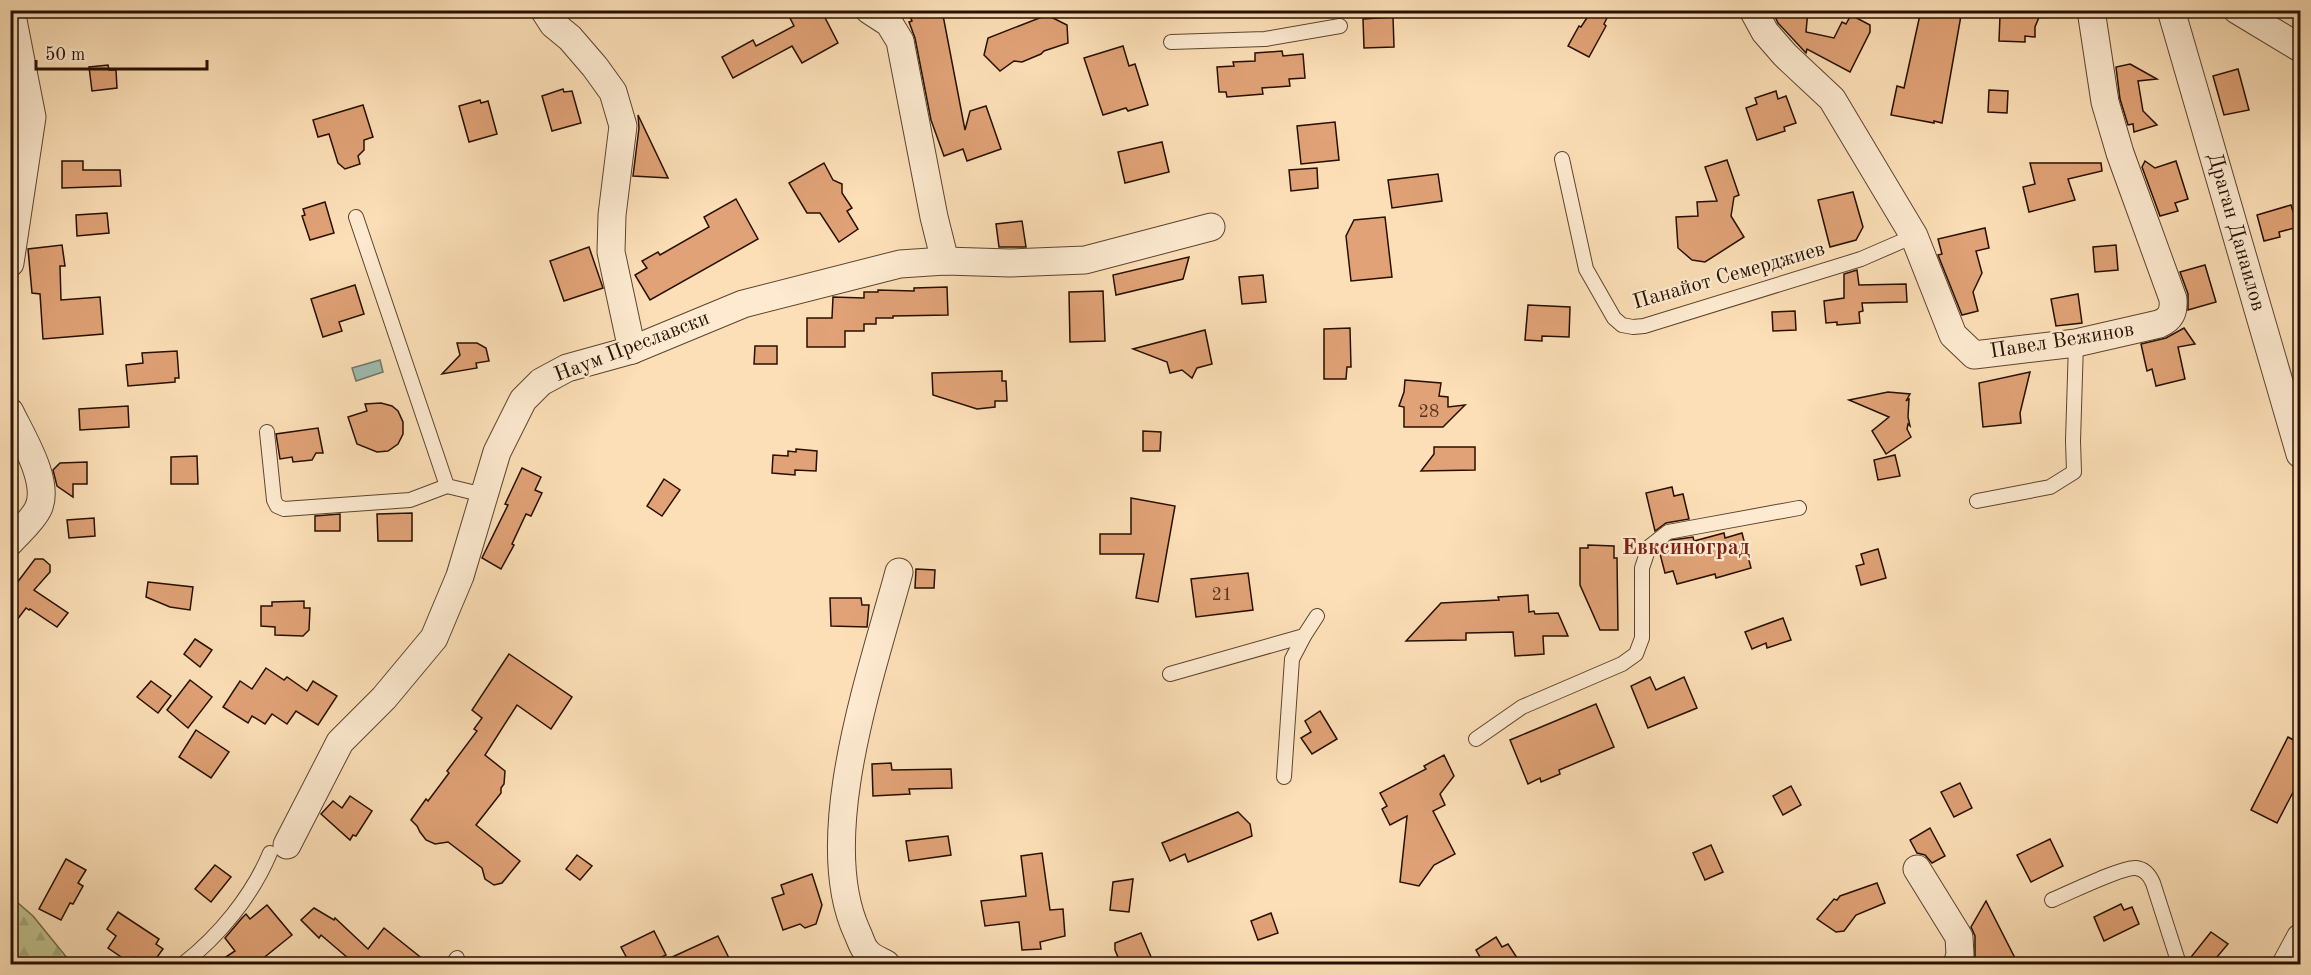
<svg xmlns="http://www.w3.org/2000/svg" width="2311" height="975" font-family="'Old Standard TT',serif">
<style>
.forest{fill:url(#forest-firs);stroke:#736947;stroke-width:1.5}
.water{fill:#9fbcb0;stroke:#6f776a;stroke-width:1.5}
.building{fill:#e0a276;stroke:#271000;stroke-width:1.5}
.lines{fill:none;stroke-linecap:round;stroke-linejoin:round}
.lane-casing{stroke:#5c442e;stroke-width:16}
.street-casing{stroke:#5c442e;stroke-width:29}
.lane{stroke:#fdead0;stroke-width:14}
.street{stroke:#fdead0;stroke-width:27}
.labels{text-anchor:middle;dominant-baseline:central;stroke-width:4.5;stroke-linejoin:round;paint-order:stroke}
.number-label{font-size:18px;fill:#55341e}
.street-label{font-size:21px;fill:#271000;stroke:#fdead0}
.neighbourhood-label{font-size:22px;font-weight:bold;fill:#7a1f14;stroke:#fdead0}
</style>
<defs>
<pattern id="forest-firs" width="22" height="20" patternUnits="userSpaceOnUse" patternTransform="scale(1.5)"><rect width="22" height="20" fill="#bfc28e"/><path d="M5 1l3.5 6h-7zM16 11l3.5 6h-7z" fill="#a4a679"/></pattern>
</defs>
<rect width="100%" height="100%" fill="#fcdfb7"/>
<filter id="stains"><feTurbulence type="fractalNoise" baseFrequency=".00333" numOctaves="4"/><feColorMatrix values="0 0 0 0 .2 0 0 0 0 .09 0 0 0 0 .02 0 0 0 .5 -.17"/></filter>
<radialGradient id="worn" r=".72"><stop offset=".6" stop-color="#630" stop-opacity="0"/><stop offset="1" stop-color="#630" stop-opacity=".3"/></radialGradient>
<!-- forest -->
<path class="forest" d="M10 896 33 916 72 964H11Z"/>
<!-- water -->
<path class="water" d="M380 360 383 372 356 381 352 368Z"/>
<!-- building -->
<g class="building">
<path d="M803 10H821L838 43 802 63 792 46 733 78 722 57 753 40 756 46 794 26 790 18Z"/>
<path d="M908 10H942L965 130 970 111 986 106 1001 149 967 161 963 149 944 156 931 120 915 38 909 22 912 21Z"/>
<path d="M1592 10H1611L1604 24 1606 26 1589 57 1568 46 1579 26 1581 27Z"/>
<path d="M1772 10H1808L1806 32 1834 38 1842 22 1846 24 1851 15 1870 25V32L1850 72 1807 49 1806 53 1778 23Z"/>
<path d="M1921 10H1962L1942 123 1934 121V123L1891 115 1897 86 1904 88Z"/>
<path d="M2006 10H2042L2035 27V37L2025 36V42L1999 41 2000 16Z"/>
<path d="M1047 15 1067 25 1068 43 1044 51 1041 54 1022 62 1014 61 1000 71 984 55 988 38Z"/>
<path d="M1393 17 1394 47 1364 48 1363 19Z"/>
<path d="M1123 46 1129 66 1135 64 1148 105 1128 111 1126 108 1103 115 1084 58Z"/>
<path d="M1282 51 1283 56 1303 54 1305 78 1289 79 1290 86 1262 88 1263 94 1227 97 1226 92H1219L1217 67 1234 66 1233 62 1255 61V53Z"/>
<path d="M2130 64 2157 79 2138 81 2143 111 2157 125 2134 132 2133 124 2128 125 2120 99 2116 67Z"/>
<path d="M108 65 109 70H116L117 88 92 91 89 67Z"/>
<path d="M2238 69 2249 110 2224 115 2213 76Z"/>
<path d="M563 89 564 92 572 91 581 123 552 131 542 96Z"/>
<path d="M1989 90 2008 91 2007 113 1988 112Z"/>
<path d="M1776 91 1778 99 1786 96 1796 123 1784 127 1785 131 1757 140 1746 108 1757 104 1755 98Z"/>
<path d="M480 100 481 103 488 101 497 134 469 142 459 106Z"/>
<path d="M363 105 373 137 364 140V150L358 156 360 164 345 169 338 163 329 134 318 137 313 120Z"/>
<path d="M638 115 668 178 633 176 639 128Z"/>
<path d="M1335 122 1339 160 1301 164 1297 126Z"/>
<path d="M1162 142 1169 172 1125 183 1118 152Z"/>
<path d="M1727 160 1739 195 1734 197 1731 216 1744 237 1705 262 1692 260 1678 248 1676 217 1698 216 1697 202 1717 201 1705 167Z"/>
<path d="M62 161H83V170H120L121 186 62 188Z"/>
<path d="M2145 161 2155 168 2176 161 2188 199 2175 203 2178 211 2160 216 2142 167Z"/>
<path d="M824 163 833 180 842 184V193L852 208 847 211 858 229 839 242 820 213H807L789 183Z"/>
<path d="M2030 163H2101L2102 171 2068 179 2075 200 2029 212 2023 187 2035 184Z"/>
<path d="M1317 168 1318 188 1291 191 1289 170Z"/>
<path d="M1438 174 1442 201 1392 208 1388 180Z"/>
<path d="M1853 192 1863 227 1856 240 1830 247 1818 200Z"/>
<path d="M736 199 758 239 650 300 635 275 647 268 642 261 658 252 660 255 709 227 704 217Z"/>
<path d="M325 202 334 233 310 240 302 216 305 215 303 209Z"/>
<path d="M2291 205 2298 227 2279 232 2280 237 2264 241 2257 215Z"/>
<path d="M107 213 109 233 77 236 76 215Z"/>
<path d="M1385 217 1392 277 1351 281 1346 236 1354 220Z"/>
<path d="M1022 221 1026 247H999L996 224Z"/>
<path d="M1985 228 1989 248 1976 251 1982 273 1973 292 1978 311 1962 315 1938 255 1942 254 1938 239Z"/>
<path d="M62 245 65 266H60L61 300 100 297 103 334 43 339 40 294 32 293 28 249Z"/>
<path d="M2116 245 2118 270 2095 272 2093 247Z"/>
<path d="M589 247 603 288 564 301 550 261Z"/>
<path d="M1189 257 1183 279 1116 295 1113 275Z"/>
<path d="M2205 265 2216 302 2188 310V294L2180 272Z"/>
<path d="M1857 270 1859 285 1906 284 1907 302 1862 303 1863 311 1859 312 1860 323 1837 325V322L1826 323 1824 301 1844 298V274Z"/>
<path d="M1263 275 1266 302 1242 304 1239 277Z"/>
<path d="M355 285 364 314 339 322 342 331 323 337 311 299Z"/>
<path d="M947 287 948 315 893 316V318H876V324H864V331H845V347H807V318H832L833 297 864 298V292H878V290L914 291V288Z"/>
<path d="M1103 291 1105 341 1070 342 1069 292Z"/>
<path d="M2078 294 2082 323 2056 326 2051 299Z"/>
<path d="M1528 305 1570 307 1569 337 1542 336V341L1525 340Z"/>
<path d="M1795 311 1796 330 1773 331 1772 312Z"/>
<path d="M1350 328 1351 367H1347L1346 379H1324V329Z"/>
<path d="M2184 328 2195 344 2178 347 2185 379 2156 386 2152 369 2147 371 2141 344 2166 338Z"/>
<path d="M1205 330 1212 364 1197 368 1192 378 1182 370 1170 373 1167 362 1133 349Z"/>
<path d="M457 343H477L486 348 489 361 476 363 477 368 442 374 460 355Z"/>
<path d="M755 346H777V364H754Z"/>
<path d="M177 351 179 378H175V382L128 386 126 365 143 363 142 353Z"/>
<path d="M1002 371V381H1006L1007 401H995V407L977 409 933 395 932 373Z"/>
<path d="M2030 372 2020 413 2021 423 1983 427 1979 383Z"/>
<path d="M1405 380 1441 383 1439 396 1448 397V407L1465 405 1443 427H1404V407L1399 406 1404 392Z"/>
<path d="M1888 392 1910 394 1906 401 1909 399 1908 417 1910 426 1908 424 1907 429 1911 437 1886 454 1872 431 1889 417 1849 400Z"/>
<path d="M381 403 392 406 398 411 403 422V434L398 444 388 451 377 452 357 444 348 417 367 411 365 404Z"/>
<path d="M128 406 129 427 80 430 79 409Z"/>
<path d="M318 428 323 453H316L312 460 293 462 292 457 280 459 276 434Z"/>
<path d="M1143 431 1161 432 1160 451H1143Z"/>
<path d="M1434 447H1475V470L1421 471 1434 454Z"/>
<path d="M796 449 817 451 816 471 795 470V475L772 473 773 455 788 456V451L796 452Z"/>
<path d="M1895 455 1900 476 1878 480 1874 460Z"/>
<path d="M197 456 198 484H171V457Z"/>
<path d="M87 462V484H73V497L57 486 53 470 60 463Z"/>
<path d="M522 468 541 477 535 490 542 493 531 516 526 514 512 544 514 545 501 569 482 558 508 505 505 504Z"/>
<path d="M664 479 680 490 662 516 647 506Z"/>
<path d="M1672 487 1674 496 1683 494 1689 519 1666 523 1655 531 1646 493Z"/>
<path d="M1131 498 1175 506 1158 602 1136 598 1144 554H1100V534H1131Z"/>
<path d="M412 513V541H378L377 514Z"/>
<path d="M340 514V531H315V516Z"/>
<path d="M94 518 95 536 69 538 67 520Z"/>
<path d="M1724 533 1725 538 1742 533 1751 568 1716 578 1715 574 1677 584 1673 571 1665 573 1659 550 1672 540 1693 537 1694 541Z"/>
<path d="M1588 545 1614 546V558H1617L1618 630H1600L1580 585V548H1588Z"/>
<path d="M1878 549 1886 578 1861 585 1856 566 1864 564 1861 554Z"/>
<path d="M35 559H43L50 565V572L34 590 68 613 57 627 30 609 29 610 26 608 10 629V592Z"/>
<path d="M916 569 935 570 934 588H915Z"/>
<path d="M1248 573 1253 610 1196 617 1191 579Z"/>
<path d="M148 582 193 587 190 610 170 607 146 597Z"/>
<path d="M1528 595 1529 612 1534 611 1535 614 1558 613 1568 636H1543L1544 654 1515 656 1513 632 1466 633V640L1406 641 1441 603 1499 600 1498 597Z"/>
<path d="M830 598H861L862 605H869L867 627 831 626Z"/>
<path d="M304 601V608H310L309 630 303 636 275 635V627L261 626V606H272V602Z"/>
<path d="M1783 618 1791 640 1767 648 1766 643 1752 649 1745 632Z"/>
<path d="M195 639 212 650 200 667 184 654Z"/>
<path d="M509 654 572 697 551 729 517 705 485 755 505 771 504 784 501 788V793L476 825 520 861 502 883 494 885 485 879 482 868 448 842 435 844 426 840 420 832 417 826 411 820 426 799 428 801 449 773 447 771 477 731 474 729 482 718 472 710Z"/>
<path d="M266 668 284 680 287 677 307 691 313 681 337 696 318 725 296 711 287 724 272 714 265 724 252 716 248 723 223 707 240 681 252 689Z"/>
<path d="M1650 677 1656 690 1684 677 1697 708 1648 728 1631 686Z"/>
<path d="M190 680 212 697 188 728 167 710Z"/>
<path d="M151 681 171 696 158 713 137 697Z"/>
<path d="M1596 704 1614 747 1559 770 1560 774 1541 782 1540 778 1528 784 1510 740Z"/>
<path d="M1320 711 1337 739 1312 754 1301 738 1311 732 1305 721Z"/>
<path d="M196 730 229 752 211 778 179 757Z"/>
<path d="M2288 737 2301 744V777L2277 823 2251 810Z"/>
<path d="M1444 755 1454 776 1440 794 1445 805 1433 811 1455 854 1434 865 1419 886 1400 882 1407 816 1390 825 1382 809 1387 806 1380 793 1426 769 1424 766Z"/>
<path d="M891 763 892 770 951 769 952 788 909 789 910 794 873 796 872 764Z"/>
<path d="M1960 783 1972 808 1954 817 1941 792Z"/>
<path d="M1791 786 1801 805 1783 815 1773 796Z"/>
<path d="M350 796 372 811 356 836 353 835 350 840 321 814 333 801 342 808Z"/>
<path d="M1238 812 1250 824 1252 836 1188 862 1185 854 1170 861 1162 843Z"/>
<path d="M1930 828 1945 856 1932 863 1925 855 1917 853 1910 840Z"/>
<path d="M948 836 951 855 909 861 906 841Z"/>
<path d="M2050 839 2063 866 2031 882 2017 855Z"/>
<path d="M1711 845 1723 872 1705 880 1693 853Z"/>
<path d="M1042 853 1050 910 1063 909 1065 936 1040 942 1041 949 1022 950 1019 922 985 926 981 901 1026 896 1021 856Z"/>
<path d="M577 855 592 866 580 880 566 869Z"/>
<path d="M66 859 86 870 78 883 83 886 73 904 70 903 61 920 39 909Z"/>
<path d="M215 865 231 877 211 902 195 889Z"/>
<path d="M812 874 822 905 816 924 805 928 800 924 783 930 772 898 784 894 781 885Z"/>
<path d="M1133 879 1129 912 1110 910 1113 882Z"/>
<path d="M1877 883 1885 903 1856 915 1844 931 1836 932 1817 919 1834 899 1837 900 1840 896Z"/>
<path d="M1986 901 2018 964H1979L1975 957V936L1971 927Z"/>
<path d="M2121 904 2124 910 2132 907 2139 924 2104 941 2094 917Z"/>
<path d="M267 905 292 935 256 964H215L235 951 225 938 242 918 246 914 250 919Z"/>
<path d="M314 908 334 920 335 918 368 949 384 928 429 964H355L321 935 319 938 301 920Z"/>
<path d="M118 912 159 939 156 944 163 949 152 964H145L134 957 130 963 108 948 116 936 107 929Z"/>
<path d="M1271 913 1278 933 1258 940 1251 921Z"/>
<path d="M654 931 666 955 648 964H630L621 947Z"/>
<path d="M2211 932 2228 944 2211 964H2201L2191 957Z"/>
<path d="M1141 933 1154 964H1121L1115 950V943Z"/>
<path d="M718 936 732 964H657Z"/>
<path d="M1496 937 1502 947 1508 944 1521 964H1470L1481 959 1476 950Z"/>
</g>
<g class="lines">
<!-- lane casing -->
<g class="lane-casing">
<g id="lane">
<path d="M1171 42 1265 39 1340 26"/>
<path d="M1562 159 1586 269 1614 318 1622 325 1633 327 1644 326 1861 259 1914 236"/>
<path d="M356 217 447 486 484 495"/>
<path d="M267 432 274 500 277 506 284 509 410 500 447 486"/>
<path d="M1977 501 2050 487 2074 472 2073 441 2076 343"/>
<path d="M1170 674 1304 636 1317 616"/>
<path d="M1476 739 1522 707 1622 664 1636 654 1642 638V568L1649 547 1668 532 1799 508"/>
<path d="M1284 777 1292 659 1304 636"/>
<path d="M2052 900C2069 893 2121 867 2136 868 2145 869 2150 876 2153 883L2179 964"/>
<path d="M183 964C219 936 252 896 270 853"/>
<path d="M453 964 457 958"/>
</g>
</g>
<!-- street casing -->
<g class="street-casing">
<g id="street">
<path d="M544 10 553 24 570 38 595 67 613 92 623 126 612 215 611 252 632 350"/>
<path d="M869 10 889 23 900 41 934 217 945 261"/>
<path d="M1753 10 1765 32 1785 55 1832 99 1914 236 1953 335 1974 355 2076 343 2159 324C2171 319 2174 312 2173 299L2120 153 2105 102 2091 10"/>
<path d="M2171 10 2300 454"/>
<path d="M2237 10 2300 48"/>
<path d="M10 263 32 117 11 10"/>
<path d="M10 412C22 437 51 483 38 509 32 521 19 532 10 542"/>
<path d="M287 845 340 742 384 698 434 638 460 576 497 452 523 400 541 382 567 368 632 350 743 304 900 264 945 261 1010 263 1085 260 1211 227"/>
<path d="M1917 869 1959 937 1960 955 1957 964"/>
<path d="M886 964C880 961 871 957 867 952 862 947 860 938 857 932 813 837 873 669 899 572"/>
<path d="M2286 964 2300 938"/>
</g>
</g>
<!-- lane -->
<use href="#lane" class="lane"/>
<!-- street -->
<use href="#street" class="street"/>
</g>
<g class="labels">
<!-- number labels -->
<g class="number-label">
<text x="1429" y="412">28</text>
<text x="1222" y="595">21</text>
</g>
<!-- street labels -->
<g class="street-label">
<text transform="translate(2236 232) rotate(74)">Драган Данаилов</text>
<text transform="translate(1729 276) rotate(-16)">Панайот Семерджиев</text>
<text transform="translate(2062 341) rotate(-9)">Павел Вежинов</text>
<text transform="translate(632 347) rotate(-21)">Наум Преславски</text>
</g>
<!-- neighbourhood labels -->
<g class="neighbourhood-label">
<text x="1686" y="548">Евксиноград</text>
</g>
</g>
<!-- margin -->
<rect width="2311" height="975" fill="none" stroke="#fcdfb7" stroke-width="36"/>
<rect x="12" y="12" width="2287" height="951" fill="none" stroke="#271000" stroke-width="3"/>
<rect x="18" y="18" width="2275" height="939" fill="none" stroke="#271000" stroke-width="1.5"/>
<!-- scale -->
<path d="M36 60v9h171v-9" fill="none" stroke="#271000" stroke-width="3"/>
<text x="45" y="60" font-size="18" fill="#271000" stroke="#fdead0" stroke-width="4.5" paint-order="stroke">50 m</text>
<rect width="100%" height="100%" filter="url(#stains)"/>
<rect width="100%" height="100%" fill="url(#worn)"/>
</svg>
